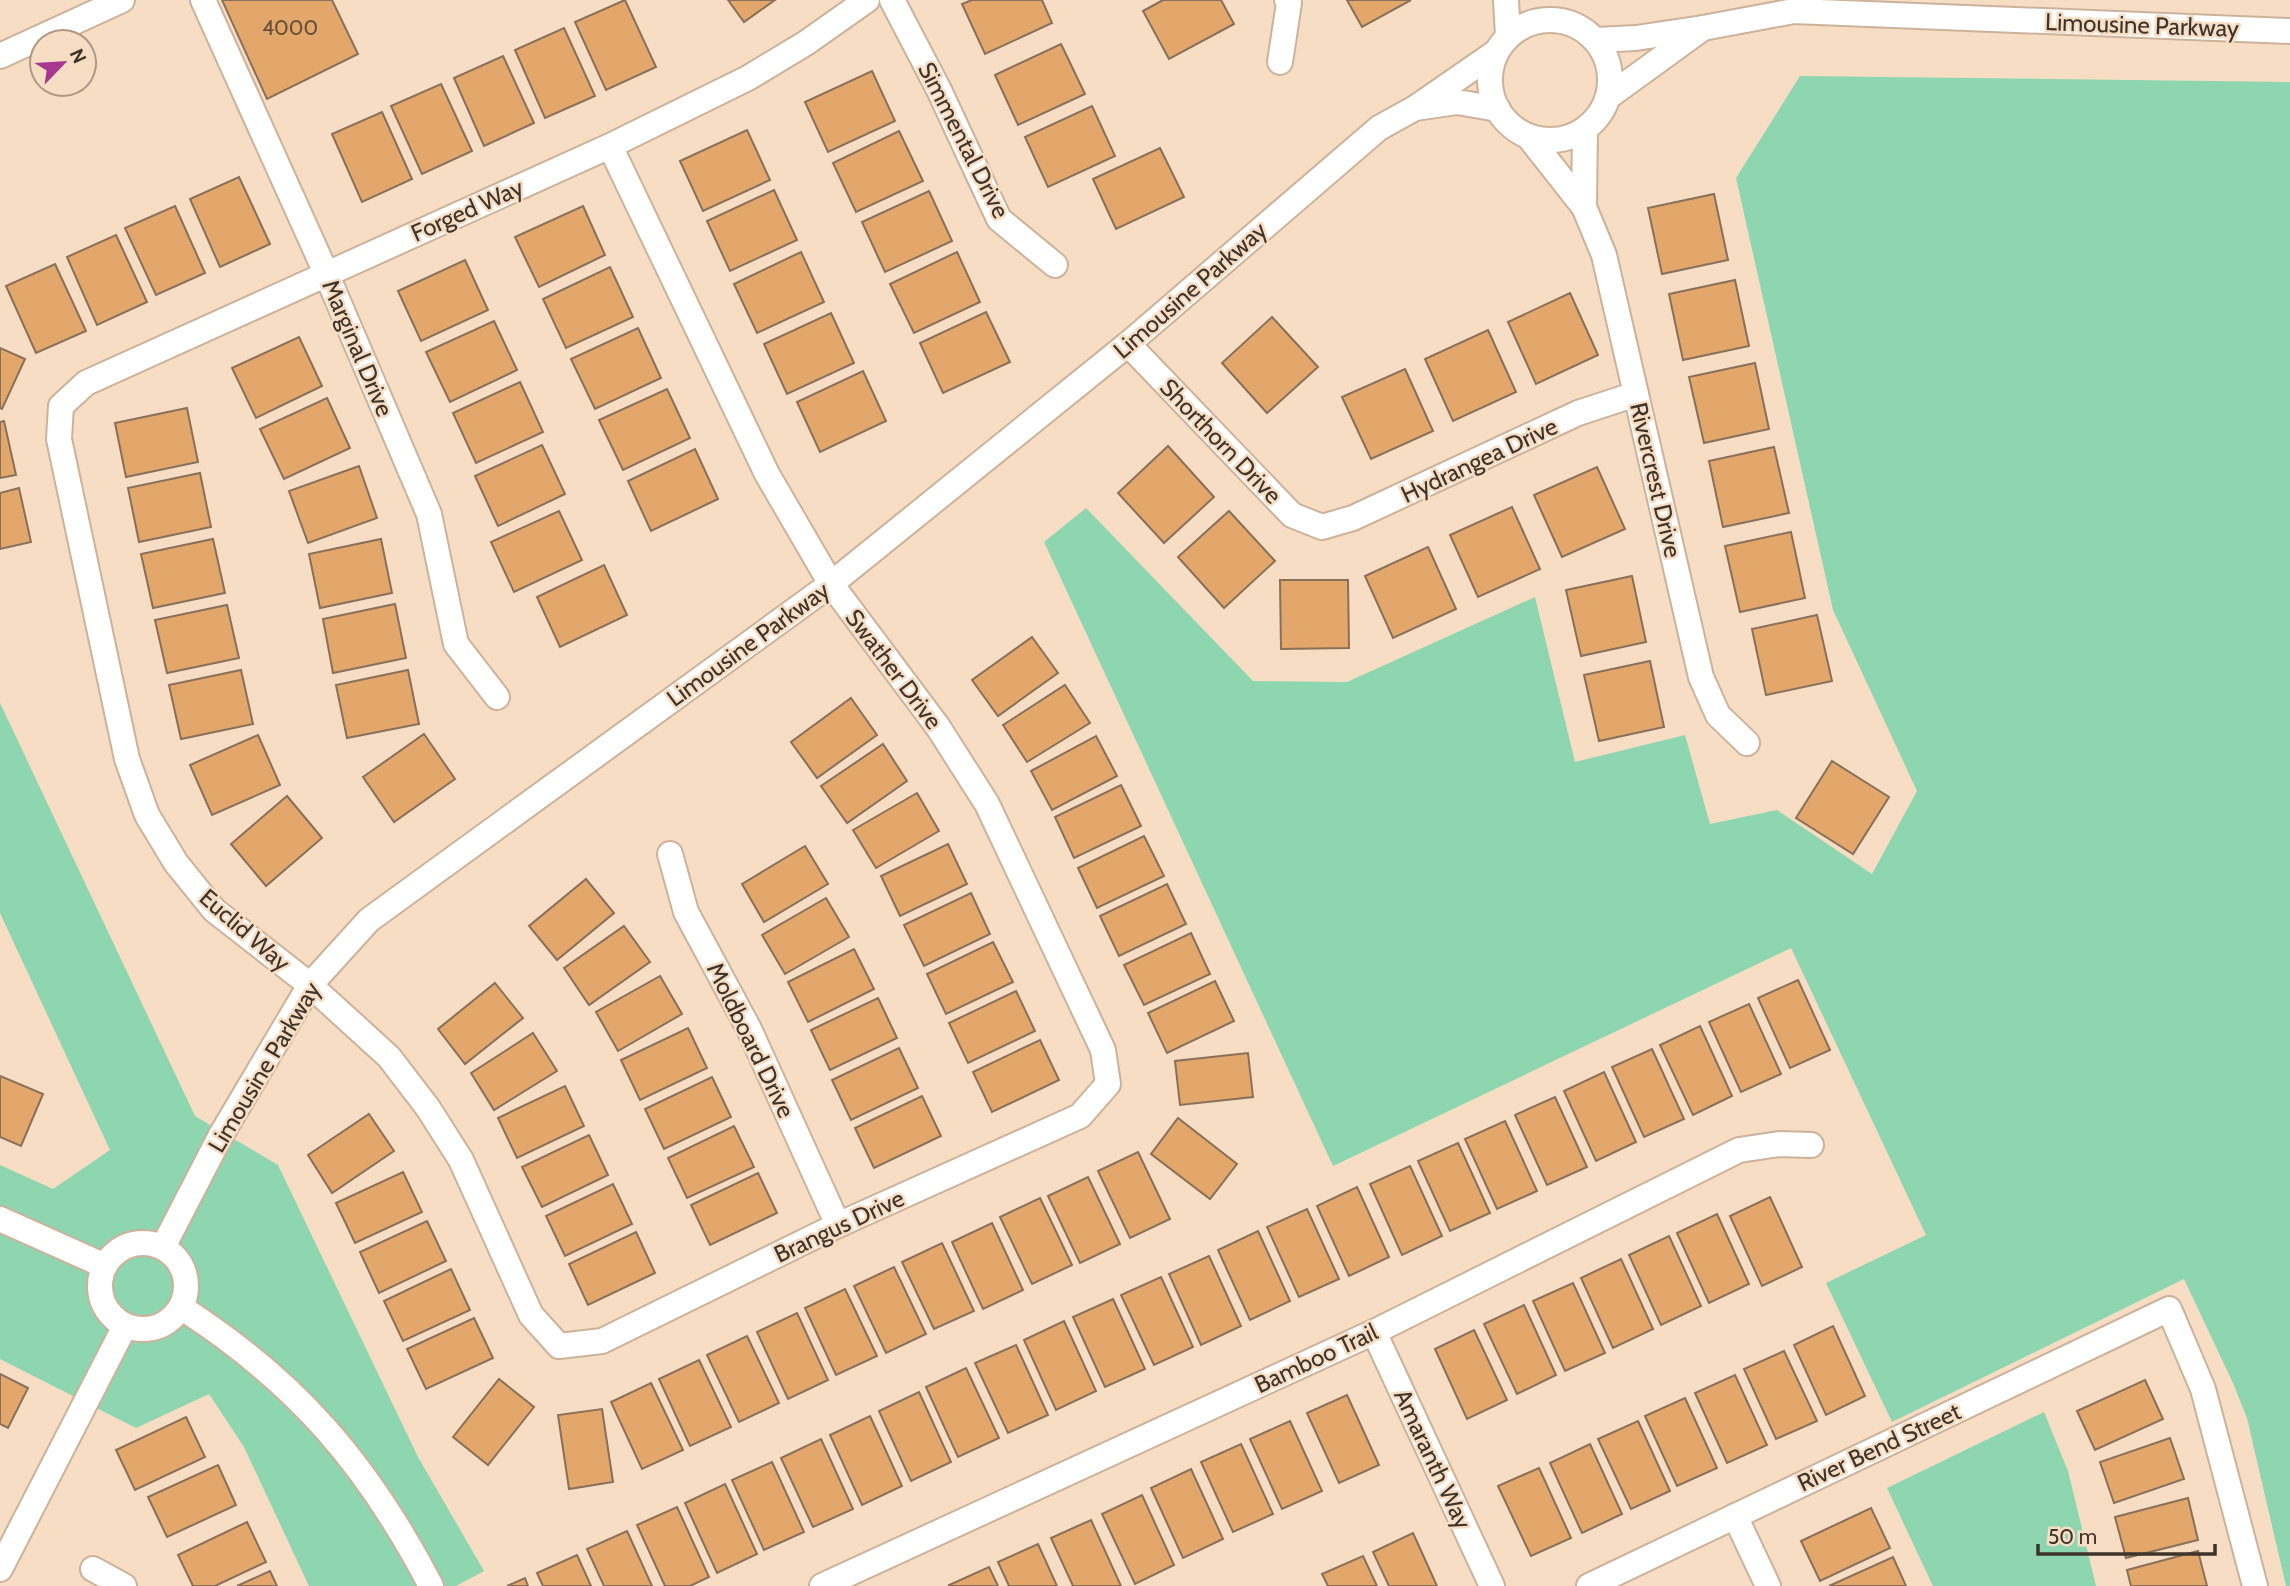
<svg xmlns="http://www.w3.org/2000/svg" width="2290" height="1586" font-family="Cabin,sans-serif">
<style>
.green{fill:#8ed6b0}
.building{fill:#e3a76c;stroke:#88705a;stroke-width:2}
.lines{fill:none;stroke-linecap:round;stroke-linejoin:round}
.minor-casing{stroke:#ccb29a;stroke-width:28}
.minor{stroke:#fff;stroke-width:24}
.labels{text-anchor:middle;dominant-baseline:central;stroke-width:5;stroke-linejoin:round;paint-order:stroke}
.number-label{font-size:21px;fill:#67513a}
.street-label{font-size:24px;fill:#3e342a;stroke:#f7ddc4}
</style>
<rect width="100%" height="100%" fill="#f7ddc4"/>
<!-- green -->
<g class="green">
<path d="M1800 76 2290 82V1586H2286L2247 1418 2233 1383 2184 1279 1892 1422 1826 1283 1926 1235 1791 948 1333 1166 1044 542 1086 508 1253 681 1347 682 1535 597 1575 762 1685 735 1710 824 1777 810 1872 874 1917 791 1833 610 1736 178Z"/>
<path d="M0 703 195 1116 278 1165 418 1457 484 1571 456 1586H309L244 1447 209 1394 136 1428 0 1359V1165L53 1189 110 1150 0 913Z"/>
<path d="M2044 1412 2068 1471 2096 1586H1933L1887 1488Z"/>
</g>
<!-- building -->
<g class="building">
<path d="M222 0H332L358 54 267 99Z"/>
<path d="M625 0 656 67 606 90 575 22Z"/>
<path d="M728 0H775L744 22Z"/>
<path d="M972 0H1042L1052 23 985 54 962 4Z"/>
<path d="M1163 0H1221L1234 24 1169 59 1143 11Z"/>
<path d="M1347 0H1411L1362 27Z"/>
<path d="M564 28 595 96 545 118 515 50Z"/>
<path d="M1061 44 1085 94 1018 125 995 75Z"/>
<path d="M503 56 534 123 484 146 454 78Z"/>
<path d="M872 71 895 121 828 152 805 102Z"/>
<path d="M441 84 472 151 422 174 391 106Z"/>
<path d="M1092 106 1115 156 1048 187 1025 137Z"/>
<path d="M382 112 412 179 362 202 332 134Z"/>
<path d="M747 130 770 180 703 211 680 161Z"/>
<path d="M899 131 923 181 856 212 833 163Z"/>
<path d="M1160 148 1184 197 1116 229 1093 179Z"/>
<path d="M239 177 270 244 220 267 190 199Z"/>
<path d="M774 190 797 240 730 271 707 221Z"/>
<path d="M929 191 952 241 885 272 862 222Z"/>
<path d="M1714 194 1728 260 1662 274 1648 208Z"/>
<path d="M175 206 205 273 156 295 125 228Z"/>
<path d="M583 206 605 255 539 287 515 237Z"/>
<path d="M116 235 147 302 97 325 67 257Z"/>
<path d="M801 252 824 302 757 333 734 284Z"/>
<path d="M957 252 980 302 914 333 890 284Z"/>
<path d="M465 260 488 310 421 341 398 291Z"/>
<path d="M55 264 86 331 36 353 6 286Z"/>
<path d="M610 267 633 317 566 348 543 299Z"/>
<path d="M1735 280 1749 346 1683 360 1669 294Z"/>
<path d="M1570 293 1598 355 1536 384 1508 322Z"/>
<path d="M986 312 1010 362 943 393 920 343Z"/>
<path d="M831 313 854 363 787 394 764 344Z"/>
<path d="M1272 317 1318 367 1267 413 1222 363Z"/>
<path d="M494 321 517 370 450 402 426 352Z"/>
<path d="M638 328 661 378 595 409 571 359Z"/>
<path d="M1488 330 1516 392 1453 421 1425 359Z"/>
<path d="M299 337 322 386 256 418 232 368Z"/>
<path d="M0 348 25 359 2 409 0 408Z"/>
<path d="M1755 363 1769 429 1704 443 1689 377Z"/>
<path d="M1405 369 1433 431 1371 459 1342 397Z"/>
<path d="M863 371 886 421 820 452 797 402Z"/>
<path d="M520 382 543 432 476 463 453 413Z"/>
<path d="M667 389 690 438 623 470 599 420Z"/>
<path d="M327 398 350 448 284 479 260 429Z"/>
<path d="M187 408 198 462 126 477 115 423Z"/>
<path d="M4 421 16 475 0 478V422Z"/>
<path d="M542 445 565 494 498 526 475 476Z"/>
<path d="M1168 446 1214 497 1164 543 1118 493Z"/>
<path d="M1774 447 1789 513 1723 527 1709 461Z"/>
<path d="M695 449 718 499 651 531 628 481Z"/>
<path d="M359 466 377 518 308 543 289 491Z"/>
<path d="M1597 467 1625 529 1562 557 1534 495Z"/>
<path d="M200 473 211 527 139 542 128 488Z"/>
<path d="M19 488 31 542 0 549V493Z"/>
<path d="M1512 507 1540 569 1478 597 1450 535Z"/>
<path d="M559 511 582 560 514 592 491 542Z"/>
<path d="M1229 511 1275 561 1224 608 1178 557Z"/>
<path d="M1791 532 1805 598 1740 612 1725 546Z"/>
<path d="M213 539 225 593 153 608 141 554Z"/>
<path d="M381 539 392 593 320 608 309 554Z"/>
<path d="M1428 547 1456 609 1393 638 1365 576Z"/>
<path d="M604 565 627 615 560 647 537 597Z"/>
<path d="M1632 576 1646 642 1581 656 1566 590Z"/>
<path d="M1280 580H1348L1349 648 1281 649Z"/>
<path d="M395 604 406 658 333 673 323 619Z"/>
<path d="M227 605 239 658 167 673 155 620Z"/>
<path d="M1817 615 1832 681 1766 695 1752 629Z"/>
<path d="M1032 637 1058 673 998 716 972 680Z"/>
<path d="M1650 661 1664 727 1599 741 1584 675Z"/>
<path d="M241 670 253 724 181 739 169 685Z"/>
<path d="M408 670 419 724 347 738 336 685Z"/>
<path d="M1065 685 1090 723 1027 762 1003 725Z"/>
<path d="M851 698 877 735 817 778 791 742Z"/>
<path d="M424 734 455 779 394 822 363 777Z"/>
<path d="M258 735 280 785 212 815 190 765Z"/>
<path d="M1096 736 1117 776 1052 810 1031 771Z"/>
<path d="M883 744 907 781 847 823 821 786Z"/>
<path d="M1832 761 1889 797 1853 854 1796 818Z"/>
<path d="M1121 785 1141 826 1074 858 1055 817Z"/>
<path d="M917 793 939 831 876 868 853 830Z"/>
<path d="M287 796 322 838 266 886 231 844Z"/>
<path d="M1144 836 1164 876 1097 908 1078 868Z"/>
<path d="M948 844 967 884 900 916 881 876Z"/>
<path d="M805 846 828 884 764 922 742 884Z"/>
<path d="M586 879 614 913 557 960 529 926Z"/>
<path d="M1167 884 1186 924 1119 956 1100 916Z"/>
<path d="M971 893 990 934 924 966 904 925Z"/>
<path d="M826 898 849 937 785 974 762 935Z"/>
<path d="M624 926 650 962 589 1005 564 968Z"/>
<path d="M1191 933 1210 974 1144 1005 1124 965Z"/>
<path d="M993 942 1013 982 946 1014 927 974Z"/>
<path d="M854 949 874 989 808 1022 788 982Z"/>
<path d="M660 976 682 1014 618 1051 596 1012Z"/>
<path d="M1798 980 1830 1050 1790 1068 1758 998Z"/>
<path d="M1215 981 1234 1021 1167 1053 1148 1013Z"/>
<path d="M495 983 523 1018 465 1064 438 1029Z"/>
<path d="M1016 991 1035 1031 968 1063 949 1023Z"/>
<path d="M878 998 897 1038 830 1070 811 1030Z"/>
<path d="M1749 1004 1781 1074 1741 1092 1709 1022Z"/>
<path d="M1700 1026 1732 1096 1693 1115 1660 1045Z"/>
<path d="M688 1028 707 1068 640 1100 621 1060Z"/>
<path d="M533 1033 557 1071 494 1110 471 1073Z"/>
<path d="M1040 1040 1059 1080 992 1112 973 1072Z"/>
<path d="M899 1048 918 1088 851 1120 832 1080Z"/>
<path d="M1652 1049 1684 1119 1644 1137 1612 1067Z"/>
<path d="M1248 1053 1253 1097 1180 1105 1175 1061Z"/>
<path d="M1604 1072 1636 1142 1596 1161 1564 1091Z"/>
<path d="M0 1076 43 1094 21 1146 0 1137Z"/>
<path d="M712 1077 731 1117 664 1149 645 1109Z"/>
<path d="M565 1086 584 1126 517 1158 498 1118Z"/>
<path d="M922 1096 941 1136 874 1168 855 1128Z"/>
<path d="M1555 1097 1587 1167 1547 1185 1515 1115Z"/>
<path d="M369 1114 394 1151 332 1193 308 1155Z"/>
<path d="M1178 1118 1237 1164 1210 1199 1151 1154Z"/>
<path d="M1505 1121 1537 1191 1497 1209 1465 1139Z"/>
<path d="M734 1126 754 1167 687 1198 668 1158Z"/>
<path d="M589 1135 608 1175 542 1207 522 1167Z"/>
<path d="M1458 1143 1490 1213 1450 1231 1418 1161Z"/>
<path d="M1138 1152 1170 1219 1130 1238 1098 1171Z"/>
<path d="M1410 1166 1442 1236 1402 1255 1370 1184Z"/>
<path d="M403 1172 422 1212 355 1243 336 1203Z"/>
<path d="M758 1173 777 1213 710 1245 691 1205Z"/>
<path d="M1088 1177 1120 1244 1080 1263 1048 1196Z"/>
<path d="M613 1184 632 1224 565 1256 546 1216Z"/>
<path d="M1357 1187 1389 1257 1349 1276 1317 1206Z"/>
<path d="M1770 1197 1802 1267 1762 1286 1730 1216Z"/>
<path d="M1040 1198 1072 1265 1032 1284 1000 1217Z"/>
<path d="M1307 1209 1339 1279 1299 1297 1267 1227Z"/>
<path d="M1717 1214 1749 1284 1709 1303 1677 1233Z"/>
<path d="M427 1221 446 1261 379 1293 360 1252Z"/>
<path d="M992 1223 1023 1290 983 1309 952 1242Z"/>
<path d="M1258 1231 1290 1301 1250 1320 1218 1250Z"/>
<path d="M636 1232 655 1273 588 1305 569 1264Z"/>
<path d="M1669 1236 1701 1306 1661 1325 1629 1255Z"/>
<path d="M942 1243 974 1311 934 1329 902 1262Z"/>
<path d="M1209 1256 1241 1326 1201 1345 1169 1274Z"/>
<path d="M1621 1259 1653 1329 1613 1348 1581 1278Z"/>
<path d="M894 1267 926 1334 886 1353 854 1286Z"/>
<path d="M451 1269 470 1310 403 1341 384 1301Z"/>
<path d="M1161 1277 1193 1347 1154 1365 1121 1295Z"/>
<path d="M1573 1283 1605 1353 1565 1371 1533 1301Z"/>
<path d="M845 1289 877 1356 836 1375 805 1308Z"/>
<path d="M1113 1299 1145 1369 1105 1387 1073 1317Z"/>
<path d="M1524 1305 1556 1375 1517 1394 1484 1324Z"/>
<path d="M797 1313 828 1380 788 1399 757 1332Z"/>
<path d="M474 1318 493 1358 426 1389 407 1349Z"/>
<path d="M1064 1321 1096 1391 1056 1410 1024 1340Z"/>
<path d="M1833 1326 1865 1396 1826 1415 1794 1345Z"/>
<path d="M1474 1330 1507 1400 1467 1419 1435 1349Z"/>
<path d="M747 1336 779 1403 739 1422 707 1355Z"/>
<path d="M1016 1345 1048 1415 1008 1433 975 1363Z"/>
<path d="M1784 1351 1817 1421 1776 1439 1744 1369Z"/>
<path d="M699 1360 731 1427 690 1446 659 1379Z"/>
<path d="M966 1368 999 1438 958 1457 926 1387Z"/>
<path d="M0 1374 28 1388 8 1428 0 1424Z"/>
<path d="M1735 1375 1767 1445 1727 1463 1695 1393Z"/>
<path d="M499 1379 534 1407 488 1465 453 1437Z"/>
<path d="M2145 1380 2163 1419 2095 1450 2077 1411Z"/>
<path d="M651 1383 683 1450 642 1469 611 1402Z"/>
<path d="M919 1392 951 1462 911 1481 879 1411Z"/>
<path d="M1347 1395 1379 1465 1339 1483 1307 1413Z"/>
<path d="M1685 1398 1717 1468 1677 1486 1645 1416Z"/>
<path d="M602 1409 613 1482 569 1489 558 1415Z"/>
<path d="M870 1416 902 1486 862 1505 830 1435Z"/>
<path d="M186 1417 205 1457 135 1490 116 1450Z"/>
<path d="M1290 1421 1322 1491 1282 1509 1250 1439Z"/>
<path d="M1638 1421 1670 1491 1631 1509 1598 1439Z"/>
<path d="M2170 1438 2184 1479 2114 1503 2100 1462Z"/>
<path d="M821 1439 853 1509 813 1527 781 1458Z"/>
<path d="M1241 1444 1273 1514 1233 1532 1201 1462Z"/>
<path d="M1590 1444 1622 1514 1582 1533 1550 1463Z"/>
<path d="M772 1462 804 1532 764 1550 732 1480Z"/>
<path d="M218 1465 236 1505 167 1537 148 1497Z"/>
<path d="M1539 1468 1571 1538 1531 1556 1498 1486Z"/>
<path d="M1191 1469 1223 1539 1183 1558 1151 1488Z"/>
<path d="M725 1484 757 1554 717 1573 685 1503Z"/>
<path d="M1142 1495 1174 1565 1135 1584 1102 1514Z"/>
<path d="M2188 1498 2198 1540 2126 1558 2115 1517Z"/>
<path d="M677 1507 709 1577 690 1586H665L637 1525Z"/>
<path d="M1871 1508 1890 1548 1820 1581 1801 1541Z"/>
<path d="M1091 1520 1121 1586H1073L1051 1538Z"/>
<path d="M247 1522 266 1562 215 1586H193L178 1555Z"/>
<path d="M627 1531 652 1586H604L587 1549Z"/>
<path d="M1413 1533 1437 1586H1389L1373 1552Z"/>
<path d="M1038 1544 1057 1586H1009L998 1562Z"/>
<path d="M2198 1551 2207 1586H2131L2127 1570Z"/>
<path d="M577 1555 591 1586H543L537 1573Z"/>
<path d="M1363 1556 1377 1586H1328L1322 1574Z"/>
<path d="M1893 1557 1906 1586H1829Z"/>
<path d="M989 1567 998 1586H950L949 1585Z"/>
<path d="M270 1571 277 1586H237Z"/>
<path d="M525 1578 528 1586H507Z"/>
</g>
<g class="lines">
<!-- minor casing -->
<g class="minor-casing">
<g id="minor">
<path d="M203 0 326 273 429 514 456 644 497 697"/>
<path d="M892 0 939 90 999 219 1055 265"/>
<path d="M1506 0 1508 36"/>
<circle cx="1550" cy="80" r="60"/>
<path d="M1703 28 1794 11 2290 31"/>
<path d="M1596 40 1636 38 1703 28 1608 97"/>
<path d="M1496 52 1415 108 1457 102 1498 109"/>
<path d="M0 56 122 0"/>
<path d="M1280 62 1289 3 1287 0"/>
<path d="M1528 136 1584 207 1585 129"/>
<path d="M610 146 767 474 831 584 938 727 987 804 1103 1050 1108 1084 1080 1116 838 1225 602 1341 559 1346 531 1315 461 1160 428 1108 389 1057 310 985 214 910 176 863 147 815 127 759 59 439 61 406 86 383 610 146 748 78 806 43 867 0"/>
<path d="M1584 207 1604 255 1701 677 1718 715 1747 743"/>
<path d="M1128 344 1292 515 1322 527 1353 518 1578 413 1636 394"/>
<path d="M670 854 686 912 749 1029 838 1225"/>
<path d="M0 1219 105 1266"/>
<circle cx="143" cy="1286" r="43"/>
<path d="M163 1247 221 1135 310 985 369 920 831 584 1128 344 1379 128 1415 108"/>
<path d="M182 1308C297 1382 368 1465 431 1586"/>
<path d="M1374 1332 1492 1586"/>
<path d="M1735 1516 1768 1586"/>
<path d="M0 1569 125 1326"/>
<path d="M93 1569 124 1586"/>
<path d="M822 1586 1374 1332 1739 1150 1779 1144 1811 1145"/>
<path d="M1589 1586 2169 1309 2203 1389 2255 1586"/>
</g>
</g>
<!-- minor -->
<use href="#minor" class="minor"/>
</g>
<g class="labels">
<!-- number labels -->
<g class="number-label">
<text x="290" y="27">4000</text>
</g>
<!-- street labels -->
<g class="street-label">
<text transform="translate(2142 25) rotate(2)">Limousine Parkway</text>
<text transform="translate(964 140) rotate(63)">Simmental Drive</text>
<text transform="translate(467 210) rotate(-24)">Forged Way</text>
<text transform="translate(1190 290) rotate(-41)">Limousine Parkway</text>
<text transform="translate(358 348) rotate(67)">Marginal Drive</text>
<text transform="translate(1221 441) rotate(46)">Shorthorn Drive</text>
<text transform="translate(1479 460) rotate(-25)">Hydrangea Drive</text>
<text transform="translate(1656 480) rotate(77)">Rivercrest Drive</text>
<text transform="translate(748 644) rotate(-36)">Limousine Parkway</text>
<text transform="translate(894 669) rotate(53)">Swather Drive</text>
<text transform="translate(245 930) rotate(41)">Euclid Way</text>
<text transform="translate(751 1040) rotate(64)">Moldboard Drive</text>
<text transform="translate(264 1067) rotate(-59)">Limousine Parkway</text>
<text transform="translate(839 1226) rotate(-25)">Brangus Drive</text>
<text transform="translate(1316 1358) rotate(-25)">Bamboo Trail</text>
<text transform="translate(1879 1447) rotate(-25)">River Bend Street</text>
<text transform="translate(1433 1459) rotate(65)">Amaranth Way</text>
</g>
</g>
<!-- north arrow -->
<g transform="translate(63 63) rotate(65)"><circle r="33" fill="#f7ddc4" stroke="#ad9986" stroke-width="2"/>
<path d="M0-5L12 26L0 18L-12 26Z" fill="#a83792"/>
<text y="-10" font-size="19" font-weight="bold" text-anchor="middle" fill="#3e342a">N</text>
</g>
<!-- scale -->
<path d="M2038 1544v10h177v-10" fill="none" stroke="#3e342a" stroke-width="3.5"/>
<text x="2048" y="1544" font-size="21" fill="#3e342a" stroke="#f7ddc4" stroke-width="5" paint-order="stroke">50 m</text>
</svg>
